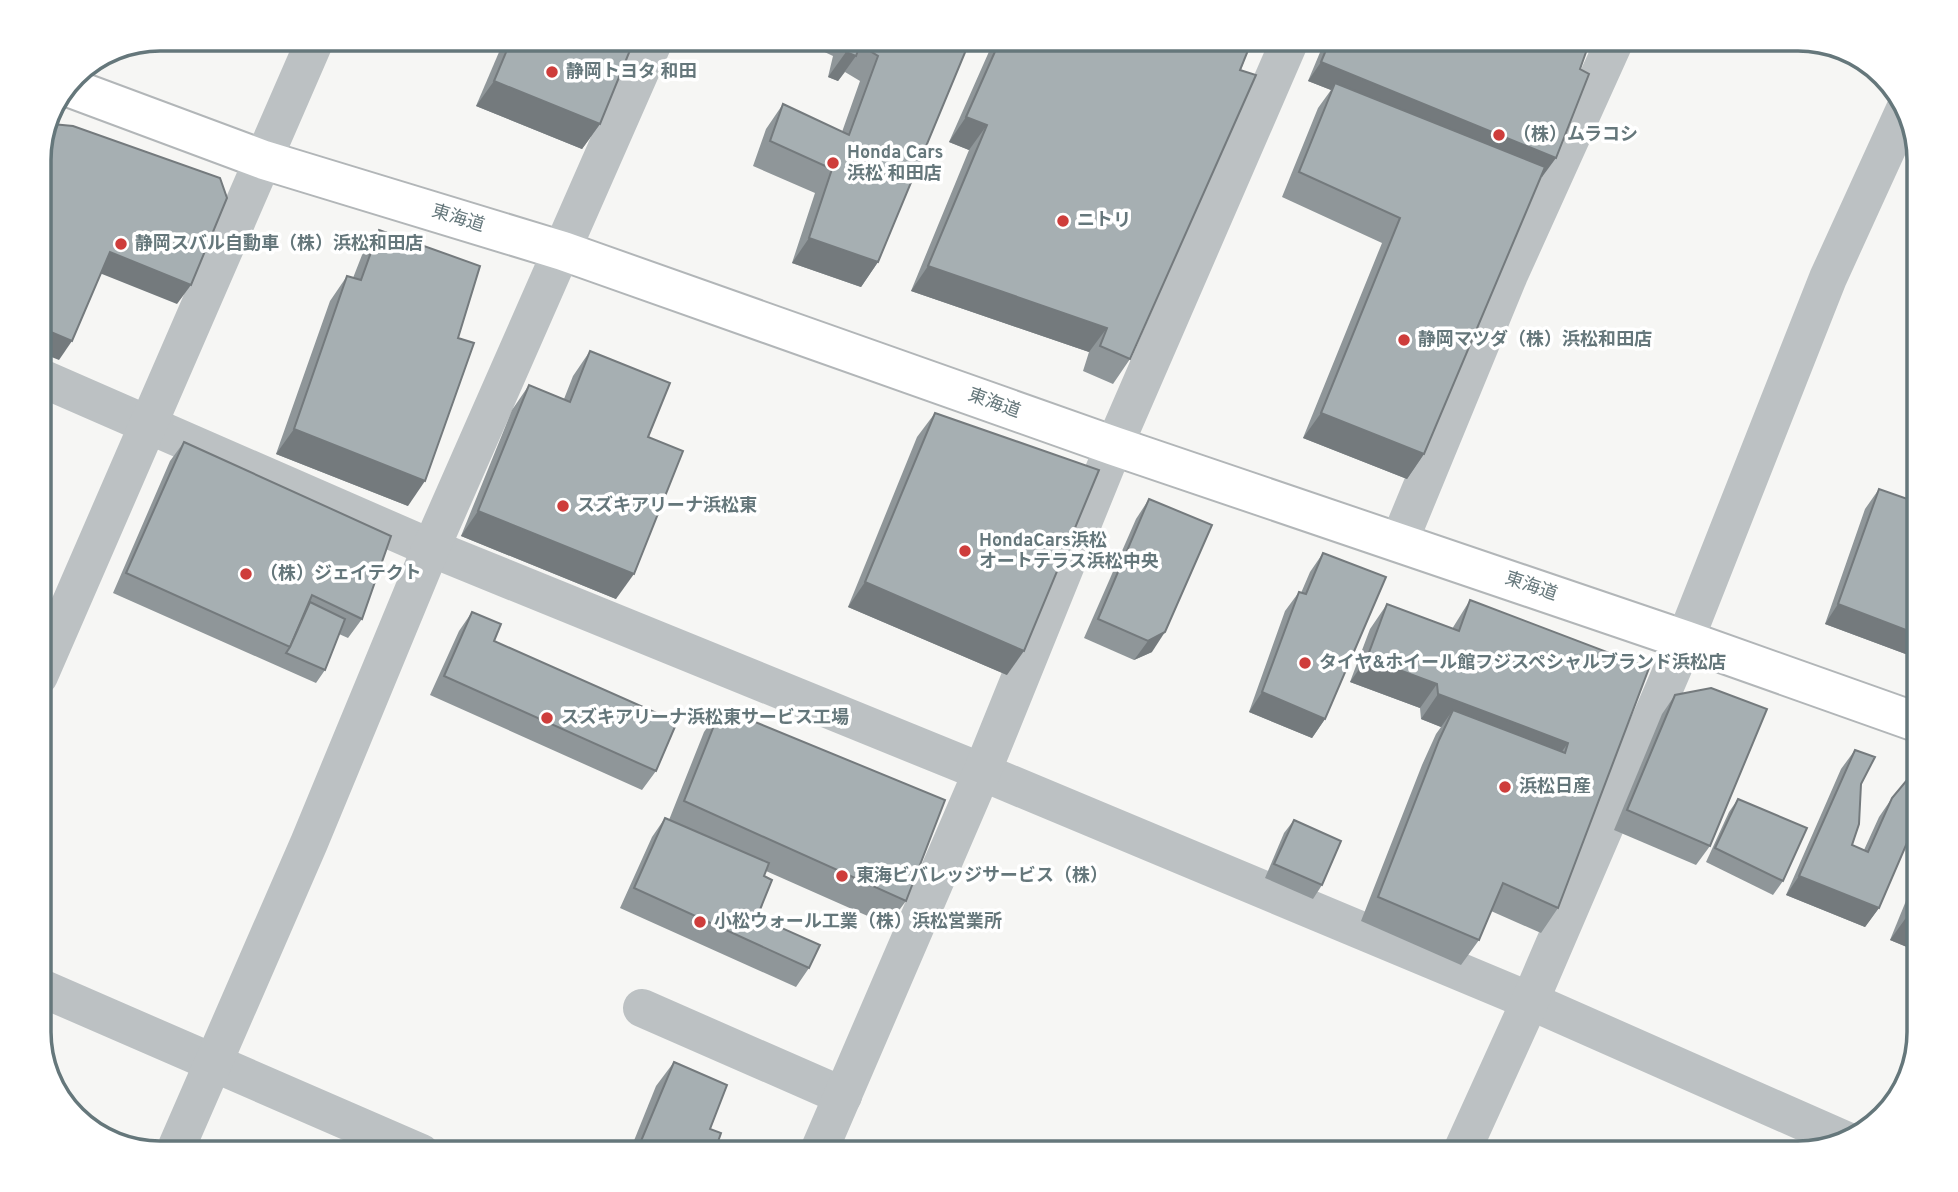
<svg xmlns="http://www.w3.org/2000/svg" width="1958" height="1192" font-family="Overpass,'Noto Sans JP',sans-serif">
<style>
.lines{fill:none;stroke-linecap:round;stroke-linejoin:round}
.highway-casing{stroke:#b2b6b8;stroke-width:42}
.minor{stroke:#bcc1c3;stroke-width:38}
.highway{stroke:#fff;stroke-width:38}
.wall{fill:#8f9699}
.shaded-wall{fill:#747a7d}
.building{fill:#a6afb2;stroke:#747a7d;stroke-width:2}
.poi-dot{fill:#ce3d3b;stroke:#fff;stroke-width:2.5}
.labels{text-anchor:middle;dominant-baseline:central;stroke-width:7;stroke-linejoin:round;paint-order:stroke}
.poi-label{font-size:18px;font-weight:bold;fill:#65777b;stroke:#fff;text-anchor:start}
.street-label{font-size:18px;fill:#65777b;stroke:#fff}
.rim{fill:none;stroke:#65777b;stroke-width:3.5}
</style>
<rect width="100%" height="100%" fill="#f6f6f4"/>
<g class="lines">
<!-- highway casing -->
<g class="highway-casing">
<path id="highway" d="M68 87 264 160 563 251 1114 446 1685 640 1919 723"/>
</g>
<!-- minor -->
<g class="minor">
<path d="M39 377 431 548 982 772 1530 1001 1847 1141"/>
<path d="M1399 542 1509 275 1616 38"/>
<path d="M39 676 316 38"/>
<path d="M39 987 421 1153"/>
<path d="M642 1008 843 1096"/>
<path d="M174 1153 309 843 431 548 655 38"/>
<path d="M818 1153 982 772 1114 446 1291 38"/>
<path d="M1461 1153 1530 1001 1685 640 1828 278 1906 107"/>
</g>
<!-- highway -->
<use href="#highway" class="highway"/>
</g>
<!-- wall -->
<g class="wall">
<path d="M505 38H635L600 124 582 149 476 106Z"/>
<path d="M795 38H971L878 262 861 287 792 263 815 193 753 166 766 129 783 104 842 132 860 81 845 72 838 81 828 77 833 56Z"/>
<path d="M995 38H1253L1130 359 1113 384 1083 371 1089 352 911 291 969 150 949 142Z"/>
<path d="M1326 38H1591L1542 177 1541 176 1424 454 1407 479 1303 438 1382 243 1282 197 1318 108 1331 90 1308 81Z"/>
<path d="M379 230 408 506 276 454 330 301 347 276 353 278 362 255Z"/>
<path d="M590 351 648 437 616 599 461 536 512 410 529 385 564 399 573 376Z"/>
<path d="M935 413 1007 675 848 607 917 437Z"/>
<path d="M184 442 362 619 348 638 339 634 325 670 316 683 113 593 170 461Z"/>
<path d="M1919 468V659L1825 624 1865 509 1879 489 1908 499Z"/>
<path d="M1149 499 1152 652 1134 660 1084 638 1136 519Z"/>
<path d="M1323 553 1325 719 1312 738 1249 712 1285 611 1299 592 1301 593 1310 572Z"/>
<path d="M1470 600 1649 668 1558 908 1541 933 1491 911 1479 940 1461 965 1361 921 1422 765 1436 734 1441 727 1421 719 1420 708 1350 682 1370 629 1387 604 1452 629Z"/>
<path d="M472 612 494 641 656 771 642 790 430 695 459 631Z"/>
<path d="M1675 695 1710 846 1696 865 1614 830 1662 714Z"/>
<path d="M721 708 906 901 888 925 766 871 764 876 757 917 809 968 796 987 620 908 652 837 665 818 669 820 704 732Z"/>
<path d="M1855 750 1861 784 1852 845 1864 850 1879 817 1892 798 1879 908 1865 927 1786 895 1841 769Z"/>
<path d="M1738 799 1783 881 1773 895 1706 862 1729 812Z"/>
<path d="M1294 820 1322 885 1313 899 1265 878 1284 833Z"/>
<path d="M1919 869V952L1890 940Z"/>
<path d="M674 1062 710 1129 714 1153H629L656 1086Z"/>
</g>
<!-- shaded-wall -->
<g class="shaded-wall">
<path d="M846 52 856 56 838 81 828 77Z"/>
<path d="M1321 62 1556 158 1542 177 1332 91 1335 83 1331 90 1308 81Z"/>
<path d="M494 81 600 124 582 149 476 106Z"/>
<path d="M966 117 987 125 969 150 949 142Z"/>
<path d="M809 238 878 262 861 287 792 263Z"/>
<path d="M110 252 191 285 177 304 97 272Z"/>
<path d="M928 266 1107 328 1089 352 911 291Z"/>
<path d="M39 327 72 341 59 360 39 352Z"/>
<path d="M1321 413 1424 454 1407 479 1303 438Z"/>
<path d="M294 429 425 481 408 506 276 454Z"/>
<path d="M478 511 634 574 616 599 461 536Z"/>
<path d="M865 582 1024 651 1007 675 848 607Z"/>
<path d="M1838 604 1919 635V659L1825 624Z"/>
<path d="M1165 632 1152 652 1134 660 1148 641Z"/>
<path d="M1367 658 1437 684 1420 708 1350 682Z"/>
<path d="M1262 692 1325 719 1312 738 1249 712Z"/>
<path d="M1438 694 1568 743 1551 767 1453 710 1441 727 1421 719Z"/>
<path d="M1799 876 1879 908 1865 927 1786 895Z"/>
<path d="M1908 915 1919 920V952L1890 940Z"/>
</g>
<!-- building -->
<g class="building">
<path d="M512 38H635L600 124 494 81Z"/>
<path d="M849 38H971L878 262 809 238 832 169 770 141 783 104 849 135 878 56 860 45 856 56 846 52Z"/>
<path d="M1001 38H1253L1240 70 1256 75 1130 359 1100 346 1107 328 928 266 987 125 966 117Z"/>
<path d="M1331 38H1591L1580 69 1589 74 1556 158 1321 62Z"/>
<path d="M1335 83 1545 167 1424 454 1321 413 1400 218 1299 172Z"/>
<path d="M52 124 73 126 220 178 227 198 191 285 110 252 72 341 39 327V152Z"/>
<path d="M379 230 480 266 458 338 474 343 425 481 294 429 347 276 361 280Z"/>
<path d="M590 351 670 383 648 437 683 451 634 574 478 511 529 385 570 402Z"/>
<path d="M935 413 1099 470 1024 651 865 582Z"/>
<path d="M184 442 391 536 362 619 312 595 290 647 126 573Z"/>
<path d="M1919 485V635L1838 604 1879 489 1913 501Z"/>
<path d="M1149 499 1212 525 1165 632 1148 641 1098 619Z"/>
<path d="M1323 553 1386 577 1325 719 1262 692 1299 592 1306 594Z"/>
<path d="M1470 600 1649 668 1558 908 1503 883 1479 940 1378 897 1439 740 1453 710 1565 753 1568 743 1438 694 1437 684 1367 658 1387 604 1459 631Z"/>
<path d="M310 602 345 619 325 670 286 653 290 647Z"/>
<path d="M472 612 501 624 494 641 677 722 656 771 444 676Z"/>
<path d="M1711 688 1767 709 1710 846 1627 810 1675 695Z"/>
<path d="M721 708 945 800 906 901 684 801Z"/>
<path d="M1855 750 1875 757 1861 784 1859 824 1852 845 1868 852 1892 798 1917 768 1919 769V815L1879 908 1799 876Z"/>
<path d="M1738 799 1807 828 1783 881 1715 848Z"/>
<path d="M665 818 769 863 764 876 772 880 757 917 820 945 809 968 634 888Z"/>
<path d="M1294 820 1341 841 1322 885 1274 864Z"/>
<path d="M1919 887V920L1908 915Z"/>
<path d="M674 1062 727 1085 710 1129 721 1133 714 1153H636Z"/>
</g>
<!-- markers -->
<g class="poi-dot">
<circle cx="552" cy="72" r="7"/>
<circle cx="1499" cy="135" r="7"/>
<circle cx="833" cy="163" r="7"/>
<circle cx="1063" cy="221" r="7"/>
<circle cx="121" cy="244" r="7"/>
<circle cx="1404" cy="340" r="7"/>
<circle cx="563" cy="506" r="7"/>
<circle cx="965" cy="551" r="7"/>
<circle cx="246" cy="574" r="7"/>
<circle cx="1305" cy="663" r="7"/>
<circle cx="547" cy="718" r="7"/>
<circle cx="1505" cy="787" r="7"/>
<circle cx="842" cy="876" r="7"/>
<circle cx="700" cy="922" r="7"/>
</g>
<g class="labels">
<!-- poi labels -->
<g class="poi-label">
<text x="566" y="72">静岡トヨタ 和田</text>
<text x="1513" y="135">（株）ムラコシ</text>
<text x="847" y="153">Honda Cars<tspan x="847" dy="21">浜松 和田店</tspan></text>
<text x="1077" y="221">ニトリ</text>
<text x="135" y="244">静岡スバル自動車（株）浜松和田店</text>
<text x="1418" y="340">静岡マツダ（株）浜松和田店</text>
<text x="577" y="506">スズキアリーナ浜松東</text>
<text x="979" y="541">HondaCars浜松<tspan x="979" dy="21">オートテラス浜松中央</tspan></text>
<text x="260" y="574">（株）ジェイテクト</text>
<text x="1319" y="663">タイヤ&amp;ホイール館フジスペシャルブランド浜松店</text>
<text x="561" y="718">スズキアリーナ浜松東サービス工場</text>
<text x="1519" y="787">浜松日産</text>
<text x="856" y="876">東海ビバレッジサービス（株）</text>
<text x="714" y="922">小松ウォール工業（株）浜松営業所</text>
</g>
<!-- street labels -->
<g class="street-label">
<text transform="translate(458 219) rotate(17)">東海道</text>
<text transform="translate(994 404) rotate(20)">東海道</text>
<text transform="translate(1531 587) rotate(19)">東海道</text>
</g>
</g>
<!-- crop -->
<path d="M0 0H1958V1192H0ZM160 51H1798A109 109 0 0 1 1907 160V1032A109 109 0 0 1 1798 1141H160A109 109 0 0 1 51 1032V160A109 109 0 0 1 160 51Z" fill="#fff" fill-rule="evenodd"/>
<path class="rim" d="M160 51H1798A109 109 0 0 1 1907 160V1032A109 109 0 0 1 1798 1141H160A109 109 0 0 1 51 1032V160A109 109 0 0 1 160 51Z"/>
</svg>
